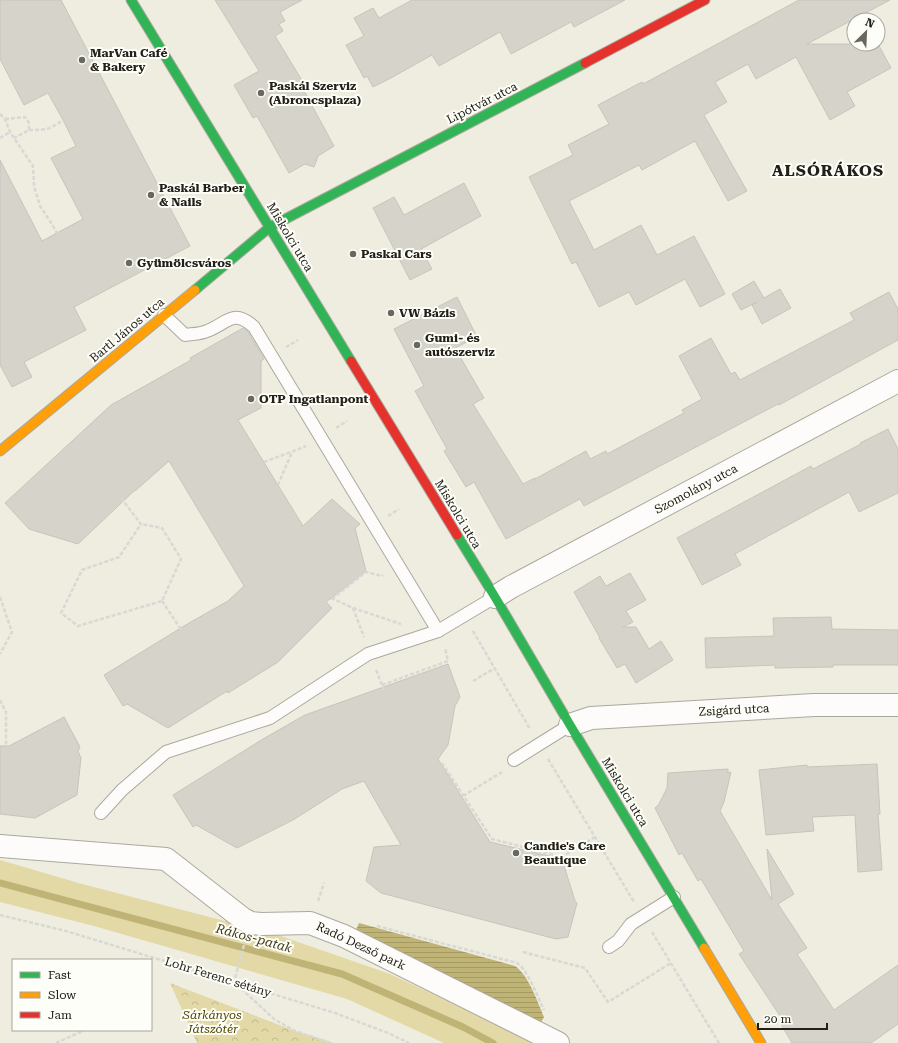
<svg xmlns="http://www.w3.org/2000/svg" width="898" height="1043" font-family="'Roboto Serif',serif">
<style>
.grass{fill:#e2d9a7}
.forest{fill:url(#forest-crowns)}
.water{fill:url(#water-rules)}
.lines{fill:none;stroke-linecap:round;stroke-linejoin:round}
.stream{stroke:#bfb475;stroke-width:7}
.building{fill:#d6d4ca;stroke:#c7c5bb}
.lane-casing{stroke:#aba99f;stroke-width:14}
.street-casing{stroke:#aba99f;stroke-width:24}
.fast-casing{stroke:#aba99f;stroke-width:11}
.slow-casing{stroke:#aba99f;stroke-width:11}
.jam-casing{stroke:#aba99f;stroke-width:11}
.path{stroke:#d8d8d4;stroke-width:2.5;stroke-dasharray:4 2;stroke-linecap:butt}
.lane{stroke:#fdfcfa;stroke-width:12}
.street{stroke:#fdfcfa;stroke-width:22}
.fast{stroke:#30b455;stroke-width:9}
.slow{stroke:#ff9f0a;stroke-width:9}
.jam{stroke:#e5322d;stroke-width:9}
.poi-dot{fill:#6a685e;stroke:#fefef9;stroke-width:1.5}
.labels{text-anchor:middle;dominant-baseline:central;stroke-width:4;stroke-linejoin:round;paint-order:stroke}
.poi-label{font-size:12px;font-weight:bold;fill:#222018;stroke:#fefef9;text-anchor:start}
.street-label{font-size:12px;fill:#222018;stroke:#fefef9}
.park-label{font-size:12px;font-style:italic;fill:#504500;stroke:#fefef9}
.water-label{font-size:13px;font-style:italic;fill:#443e1a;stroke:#fefef9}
.district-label{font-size:16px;font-weight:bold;letter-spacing:1px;fill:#222018;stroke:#fefef9}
</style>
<defs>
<pattern id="forest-crowns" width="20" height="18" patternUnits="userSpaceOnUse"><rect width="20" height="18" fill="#e2d9a7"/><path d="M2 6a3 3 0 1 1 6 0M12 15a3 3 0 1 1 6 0" fill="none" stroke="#c2ba8f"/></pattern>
<pattern id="water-rules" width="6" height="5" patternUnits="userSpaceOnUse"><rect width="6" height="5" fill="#bfb475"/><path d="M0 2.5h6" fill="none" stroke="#a49a64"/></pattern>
</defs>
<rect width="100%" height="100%" fill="#efeddf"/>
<!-- grass -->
<path class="grass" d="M0 860 82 884 275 934 390 974 512 1031 531 1043H444L347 999 94 926 0 902Z"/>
<!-- forest -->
<path class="forest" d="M170 983 295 1031 334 1043H197Z"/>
<!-- water -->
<path class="water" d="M359 923 515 966C528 974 538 1003 544 1017L540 1024 355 932Z"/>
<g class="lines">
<!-- stream -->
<path class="stream" d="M0 883 342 974 463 1027 493 1043"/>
</g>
<!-- building -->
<g class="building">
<path d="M0 0H61L190 246 74 307 86 330 24 362 32 377 12 387 0 365V160L42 241 83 219 51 158 76 146 63 120 48 93 24 105 0 59Z"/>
<path d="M215 0H302L280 12 285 21 279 24 283 31 275 36 306 87 303 89 334 146 318 156 314 167 305 164 289 173 257 116 253 118 234 85 259 71Z"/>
<path d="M412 0H625L574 27 571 22 511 54 500 32 439 66 432 55 389 79 373 87 367 76 364 78 346 45 364 36 354 18 373 8 379 18Z"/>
<path d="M799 0H890L807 44H878L891 68 847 92 855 106 830 120 796 57 756 79 748 64 715 82 727 102 704 115 747 191 728 201 695 141 642 170 639 165 569 201 594 250 641 225 657 255 694 236 725 294 700 307 685 279 636 305 629 292 599 307 576 262 572 264 529 177 573 155 568 145 609 124 598 105 642 82 643 84Z"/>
<path d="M464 183 481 216 421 249 432 269 410 280 373 208 394 197 404 215Z"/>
<path d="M754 281 764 298 780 289 791 308 762 324 752 305 757 302 741 310 732 294Z"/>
<path d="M889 292 898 309V340L779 405 778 404 584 506 580 499 506 539 474 482 466 487 444 451 447 449 415 391 424 386 394 329 457 297 477 337 455 348 484 398 473 404 523 484 535 478V479L586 451 590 459 606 451 607 454 684 413 682 410 702 399 679 356 711 338 731 374 735 372 740 380 854 320 850 313Z"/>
<path d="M243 328 248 332 264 359 261 361V408L238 420 303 526 332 499 360 524 355 528 366 571 326 602 332 608 278 662 228 693 227 691 168 728 127 704 123 706 104 675 189 623 228 601 244 586 169 461 135 491H134L78 544 29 529 5 503 111 405 191 360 190 358Z"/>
<path d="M888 429 898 449V493L859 512 849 492 735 554 741 565 702 585 677 538 811 466 813 469 861 444 860 443Z"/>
<path d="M630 573 646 600 626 611 633 622 623 627H636L649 649 661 641 673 660 636 683 625 664 617 668 599 638H600L574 592 600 576 606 586Z"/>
<path d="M831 617 832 629 898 630V665H833V667L775 668V665L706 668 705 638 774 636 773 618Z"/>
<path d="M448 664 460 697 455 706 448 745 438 759 490 842 562 859 575 901 577 903 568 937 556 939 381 893 366 881 374 847 401 845 364 781 342 789 293 820 237 848 196 825 193 827 173 795 263 739 305 715Z"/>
<path d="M64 717 80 747 78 751 81 758 77 795 35 818 0 814V746H9Z"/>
<path d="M877 764 880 814H878L882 870 858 872 855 815 812 817 814 831 766 835 759 770 807 765V767Z"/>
<path d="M728 769V773L731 772 724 802 720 811 772 900 767 849 794 894 778 904 807 948 797 954 834 1010 898 965V1024L871 1043H792L781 1024 784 1022 739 954 744 951 701 879 698 881 682 853 679 855 655 808 659 804 667 788 668 773Z"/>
</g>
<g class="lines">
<!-- lane casing -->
<g class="lane-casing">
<g id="lane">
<path d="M164 315 185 335C192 334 201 334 207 331 228 323 233 308 254 327L438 631 495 597"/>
<path d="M514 760 570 725"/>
<path d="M101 813 122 790 166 752 270 718 368 654 438 631"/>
<path d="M609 947 618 941 631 924 674 897"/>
</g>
</g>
<!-- street casing -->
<g class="street-casing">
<g id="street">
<path d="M495 597 511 587 898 381"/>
<path d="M570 725 591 718 814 705H898"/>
<path d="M0 846 166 859 243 919 251 923 261 924 310 923 344 936 558 1043"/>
</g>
</g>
<!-- fast casing -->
<g class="fast-casing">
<g id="fast">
<path d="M131 0 351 361"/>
<path d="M195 290 270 227 585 63"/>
<path d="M457 535 495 597 570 725 704 948"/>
</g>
</g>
<!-- slow casing -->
<g class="slow-casing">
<g id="slow">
<path d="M0 451 195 290"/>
<path d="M704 948 761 1043"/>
</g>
</g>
<!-- jam casing -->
<g class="jam-casing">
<g id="jam">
<path d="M585 63 705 0"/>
<path d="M351 361 457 535"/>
</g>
</g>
<!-- path -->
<g class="path">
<path d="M0 114 5 119 10 132 33 166 34 186 40 206 50 221 57 233"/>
<path d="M5 119 25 117 29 123V130L14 138"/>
<path d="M29 130C46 130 49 130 63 120"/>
<path d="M0 138 10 132"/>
<path d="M286 347 298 340"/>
<path d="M336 428 347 421"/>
<path d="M264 462 299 449 306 446"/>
<path d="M278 485 292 452"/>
<path d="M121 498 141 524 119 557 82 570 61 613 78 626 162 601 181 559 162 528 141 524"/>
<path d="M388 516 399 509"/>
<path d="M0 597 12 632 0 654"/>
<path d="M331 598 353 608 401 624"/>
<path d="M332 599 366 572 382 576 383 575"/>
<path d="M162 601 182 631"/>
<path d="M353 608 364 637"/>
<path d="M473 631 530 729"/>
<path d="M376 670 384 690"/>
<path d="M473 681 495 668"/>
<path d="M382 685 448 661 445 648"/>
<path d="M0 700 6 712V746"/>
<path d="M548 759 634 902"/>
<path d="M442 763 492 839 562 857 595 837"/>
<path d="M463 796 502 772"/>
<path d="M318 901 324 883"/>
<path d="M0 915 66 931 335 1013 388 1033 409 1043"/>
<path d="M377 926 517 963C528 970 538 998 544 1010"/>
<path d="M652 932 719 1043"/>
<path d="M244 945 234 982 274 1019 295 1031 331 1043"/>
<path d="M523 952 585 968 608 1002 671 963"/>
<path d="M56 1043 85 1030"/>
</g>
<!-- lane -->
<use href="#lane" class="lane"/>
<!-- street -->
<use href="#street" class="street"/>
<!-- fast -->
<use href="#fast" class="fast"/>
<!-- slow -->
<use href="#slow" class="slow"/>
<!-- jam -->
<use href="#jam" class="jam"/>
</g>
<!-- markers -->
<g class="poi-dot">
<circle cx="82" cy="60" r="4"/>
<circle cx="261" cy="93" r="4"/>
<circle cx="151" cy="195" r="4"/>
<circle cx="353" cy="254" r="4"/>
<circle cx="129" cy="263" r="4"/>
<circle cx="391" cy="313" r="4"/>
<circle cx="417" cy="345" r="4"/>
<circle cx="251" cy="399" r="4"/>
<circle cx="516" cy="853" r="4"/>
</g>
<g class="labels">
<!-- poi labels -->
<g class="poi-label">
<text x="90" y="53">MarVan Café<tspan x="90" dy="14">&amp; Bakery</tspan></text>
<text x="269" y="86">Paskál Szerviz<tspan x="269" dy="14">(Abroncsplaza)</tspan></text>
<text x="159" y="188">Paskál Barber<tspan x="159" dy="14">&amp; Nails</tspan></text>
<text x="361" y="254">Paskal Cars</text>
<text x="137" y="263">Gyümölcsváros</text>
<text x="399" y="313">VW Bázis</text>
<text x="425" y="338">Gumi- és<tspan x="425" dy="14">autószerviz</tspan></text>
<text x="259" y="399">OTP Ingatlanpont</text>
<text x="524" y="846">Candie's Care<tspan x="524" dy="14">Beautique</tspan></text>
</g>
<!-- street labels -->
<g class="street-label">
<text transform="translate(482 103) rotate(-27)">Lipótvár utca</text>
<text transform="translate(290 237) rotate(59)">Miskolci utca</text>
<text transform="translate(127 330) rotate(-40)">Bartl János utca</text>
<text transform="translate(696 489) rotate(-28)">Szomolány utca</text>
<text transform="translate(458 514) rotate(59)">Miskolci utca</text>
<text transform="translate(734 710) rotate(-3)">Zsigárd utca</text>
<text transform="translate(625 792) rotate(59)">Miskolci utca</text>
<text transform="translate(361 946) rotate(25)">Radó Dezső park</text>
<text transform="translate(218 977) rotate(17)">Lohr Ferenc sétány</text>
</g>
<!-- park labels -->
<g class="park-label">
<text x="212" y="1015">Sárkányos<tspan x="212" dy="14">Játszótér</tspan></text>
</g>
<!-- water labels -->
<g class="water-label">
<text transform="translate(254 938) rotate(15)">Rákos-patak</text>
</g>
<!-- district labels -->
<g class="district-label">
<text x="828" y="170">ALSÓRÁKOS</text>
</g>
</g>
<!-- legend -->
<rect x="12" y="959" width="140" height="72" fill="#fefef9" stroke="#a6a59f"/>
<rect x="20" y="972" width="20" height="6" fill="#30b455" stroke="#a6a59f"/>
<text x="48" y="979" font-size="12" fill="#222018">Fast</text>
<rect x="20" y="992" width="20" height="6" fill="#ff9f0a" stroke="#a6a59f"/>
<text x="48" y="999" font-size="12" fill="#222018">Slow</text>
<rect x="20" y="1012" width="20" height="6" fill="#e5322d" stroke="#a6a59f"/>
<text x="48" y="1019" font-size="12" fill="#222018">Jam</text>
<!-- north arrow -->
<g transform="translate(866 32) rotate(24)"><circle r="19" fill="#fefef9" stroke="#a6a59f"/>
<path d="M0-3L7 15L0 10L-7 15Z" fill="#6a685e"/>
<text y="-6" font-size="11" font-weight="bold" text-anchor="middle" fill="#222018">N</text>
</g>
<!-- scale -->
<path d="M758 1023v6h69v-6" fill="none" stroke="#222018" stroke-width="2"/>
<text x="764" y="1023" font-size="12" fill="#222018" stroke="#fefef9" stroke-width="3" paint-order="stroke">20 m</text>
</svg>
